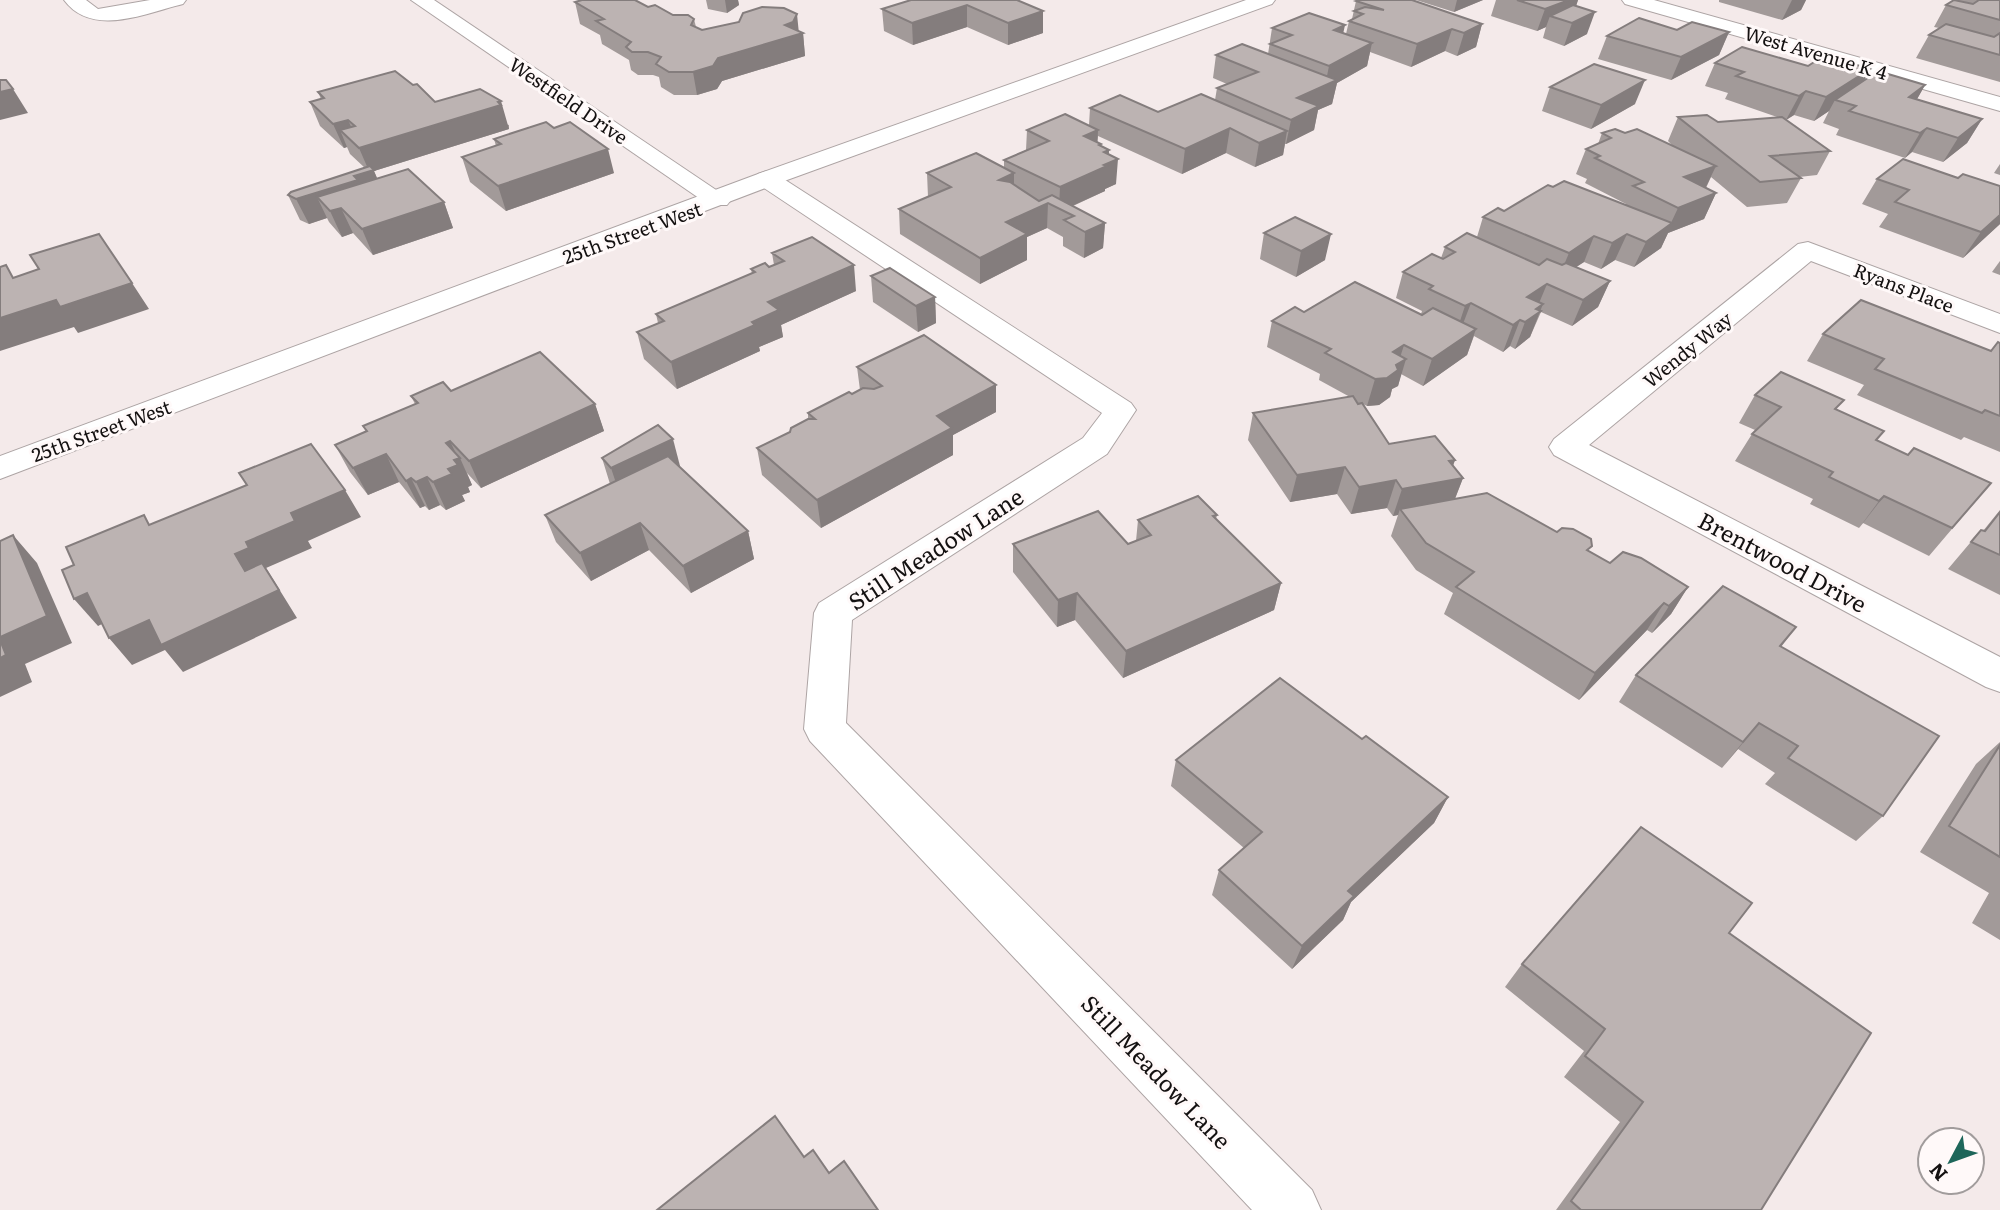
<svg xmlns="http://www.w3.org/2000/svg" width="2000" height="1210" font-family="Literata,serif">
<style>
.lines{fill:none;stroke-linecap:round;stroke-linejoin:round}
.minor-casing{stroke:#ada4a4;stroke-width:2}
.tertiary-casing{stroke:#ada4a4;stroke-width:2}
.minor{fill:#fff;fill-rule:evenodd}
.tertiary{fill:#fff;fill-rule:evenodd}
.wall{fill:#a29a99}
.shaded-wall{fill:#847d7d}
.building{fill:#bcb3b2;stroke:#847d7d;stroke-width:2}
.labels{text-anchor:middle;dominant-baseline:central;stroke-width:6;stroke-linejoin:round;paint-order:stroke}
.far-street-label{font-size:19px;fill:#141111;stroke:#fff9f9}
.street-label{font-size:23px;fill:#141111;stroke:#fff9f9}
</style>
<rect width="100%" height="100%" fill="#f4eaea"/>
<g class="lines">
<!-- minor casing -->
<g class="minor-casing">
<g id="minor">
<path d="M64 0H86L98 9 150 0H186L183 4C146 13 92 38 64 0Z"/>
<path d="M411 0H434L731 200 727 205H709Z"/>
<path d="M1622 0H1654L2000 97V111L1625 4Z"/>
<path d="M767 171 776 174 1131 403 1136 410 1107 454 852 620 846 723 1312 1190 1321 1210H1252L810 741 804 729 814 613 819 603 1083 438 1102 413 758 184 754 179 758 174Z"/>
<path d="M1808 242 2000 314V333L1811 261 1589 445 2000 657V692L1986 687 1554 455 1549 447 1554 439 1798 244Z"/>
</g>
</g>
<!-- tertiary casing -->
<g class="tertiary-casing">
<path id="tertiary" d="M1246 0H1275L1272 4 776 184 0 479V456L758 174Z"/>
</g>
<!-- minor -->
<use href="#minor" class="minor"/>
<!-- tertiary -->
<use href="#tertiary" class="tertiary"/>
</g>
<!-- wall -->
<g class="wall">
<path d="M706 0H738L739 5 727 13 708 9Z"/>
<path d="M1017 0 1043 33 1008 45 967 27 913 45 884 31 882 9Z"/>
<path d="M1416 0H1483L1454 12Z"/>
<path d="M1496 0H1578L1576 6 1587 34 1564 46 1543 38 1546 27 1537 31 1491 16Z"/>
<path d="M1719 0H1806L1801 10 1782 20 1719 2Z"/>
<path d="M1954 0H2000V82L1916 58 1929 35 1939 28 1934 27 1946 5Z"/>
<path d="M1356 1 1482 24 1476 47 1457 56 1445 51 1411 67 1370 52 1367 66 1337 83 1332 104 1318 110 1314 130 1286 144H1285L1283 155 1255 167 1226 153 1182 174 1098 136 1097 142 1101 146 1109 150V155L1116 184 1105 189V191L1073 206 1105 223 1103 248 1084 258 1063 246V237L1047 228 1027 237V260L980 284 900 234 899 209 928 197 927 173 1004 168V160L1026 150 1027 130 1089 125 1090 108 1158 112 1215 100 1217 88 1227 84 1213 78 1216 55 1268 54 1272 28 1346 34 1349 21 1352 19Z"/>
<path d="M575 2 648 7 673 15 694 19 696 27 702 30 739 22 799 31 803 33 805 56 722 81 717 89 697 95H674L661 87 659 77 653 75H638L631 70 629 60 602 44 600 35 580 24Z"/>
<path d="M1677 30 1729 32 1719 55 1671 80 1598 59 1607 36Z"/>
<path d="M1715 63 1870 69 1864 80 1925 85 1917 99 1982 119 1967 143 1943 162 1912 152 1905 158 1836 135 1839 129 1823 123 1829 111 1814 121 1794 115 1786 120 1783 119 1830 151 1817 175 1799 177 1801 178 1787 203 1747 207 1711 177 1706 188 1716 193 1704 219 1668 233 1661 248 1634 267 1615 260 1601 269 1584 262 1576 267 1610 281 1598 307 1572 326 1541 312 1530 337 1515 349 1510 346 1503 352 1474 336 1467 355 1423 386 1401 374 1398 386 1392 389 1390 397 1379 405 1367 406 1363 404 1389 444 1455 460 1453 466 1463 478 1455 499 1589 551 1610 563 1688 587 1671 614 1652 633 1647 630 1579 700 1444 614 1453 593 1416 570 1391 536 1398 515 1393 516 1387 508 1351 514 1337 494 1290 502 1248 440 1253 413 1350 397 1319 380 1320 374 1267 347 1272 321 1304 312 1421 314 1422 311 1396 298 1403 272 1441 258 1445 247 1477 237 1483 217 1504 211 1553 187 1625 205 1626 204 1585 183 1587 179 1576 174 1586 149 1598 144 1602 133H1625L1674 147 1668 141 1678 117 1718 122 1780 118 1725 99 1728 93 1705 86Z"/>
<path d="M1550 87 1635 104 1591 129 1542 111Z"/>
<path d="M318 92 435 102 509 125V129L374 171 377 178 444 202 453 228 373 255 353 233 342 237 329 222 327 218 309 224 300 220 288 195 365 168 350 154 347 147 344 148 320 126 310 102 321 99Z"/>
<path d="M554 128 614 173 506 211 470 182 462 157 496 146 494 139Z"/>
<path d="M2000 164V175L1994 173Z"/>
<path d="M1958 178 2000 186V224L1963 258 1879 227 1888 214 1862 204 1877 179Z"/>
<path d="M1264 233 1325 260 1296 277 1260 259Z"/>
<path d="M772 253 856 291 781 325 783 337 759 347 760 351 677 389 644 359 637 332 658 323 656 314 752 274 751 269 769 267 774 265Z"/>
<path d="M2000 261V275L1992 272Z"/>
<path d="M871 276 935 297 936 323 918 332 873 302Z"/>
<path d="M1823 334 1991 351 2000 343V452L1964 437 1961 440 1857 395 1864 385 1807 361Z"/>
<path d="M857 367 996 385V412L953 435V455L821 528 762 475 757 448 790 432 808 419V413L860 390Z"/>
<path d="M451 391 595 404 604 431 481 488 467 473 472 485 468 487 470 492 462 495 465 501 446 510 440 505 429 510 425 506 420 508 399 482 368 495 350 472 335 445 366 432 363 426 415 404 411 396Z"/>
<path d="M1755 395 1838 410 1877 441 1908 455 1991 483 1929 556 1863 523 1859 528 1810 504 1813 499 1735 461 1752 434 1755 430 1739 423Z"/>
<path d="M602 458 680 466 679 467 748 531 754 559 691 593 649 550 591 581 556 542 545 515 610 484Z"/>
<path d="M2000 510V595L1948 569 1981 530 1983 531Z"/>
<path d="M1217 515 1216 519 1281 583 1274 610 1123 678 1075 620 1057 627 1013 572V544H1128L1136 541 1138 520Z"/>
<path d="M1796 627 1781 647 1883 816 1856 841 1765 784 1775 773 1738 749 1722 768 1619 702 1636 675Z"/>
<path d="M1362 739 1448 797 1434 823 1351 902 1343 920 1292 969 1212 895 1219 870 1244 848 1171 786 1176 760Z"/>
<path d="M2000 742V940L1972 923 1989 893 1920 852 1976 764Z"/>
<path d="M1729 933 1761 1210H1556L1620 1122 1564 1077 1584 1051 1505 987 1522 964Z"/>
</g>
<!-- shaded-wall -->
<g class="shaded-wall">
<path d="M725 0H738L739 5 727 13Z"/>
<path d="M1457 0H1483L1454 12Z"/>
<path d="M1569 0H1578L1572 18 1550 16 1546 27 1537 31 1545 9Z"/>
<path d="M1792 0H1806L1801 10 1782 20Z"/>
<path d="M967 5V27L913 45 912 23Z"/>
<path d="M1043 11V33L1008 45V23Z"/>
<path d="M1595 12 1587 34 1564 46 1572 23Z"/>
<path d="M797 14 799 34 803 33 805 56 722 81 717 89 697 95 693 72 718 58 785 25Z"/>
<path d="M1482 24 1476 47 1457 56 1464 33Z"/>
<path d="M1345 25 1340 48 1334 30Z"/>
<path d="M1452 29 1445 51 1411 67 1417 44Z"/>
<path d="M1729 32 1719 55 1671 80 1681 57Z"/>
<path d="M1372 43 1367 66 1337 83 1332 104 1318 110 1314 130 1286 144 1291 120 1297 98 1325 86 1329 66Z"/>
<path d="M1870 69 1858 92 1835 100 1829 111 1814 121 1826 97Z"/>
<path d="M1645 80 1635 104 1591 129 1601 105Z"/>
<path d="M1925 85 1912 108 1909 97Z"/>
<path d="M13 89 28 113 0 120V92Z"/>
<path d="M1806 91 1794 115 1786 120 1799 96Z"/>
<path d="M501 101 509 129 374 171 384 195 341 208 353 233 342 237 330 211 317 197 327 218 309 224 296 199 354 176 369 171 359 148Z"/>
<path d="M1982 119 1967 143 1943 162 1958 138Z"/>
<path d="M348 120 359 144 340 130 347 147 344 148 333 124Z"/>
<path d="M1230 128 1226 153 1182 174 1185 149Z"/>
<path d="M1927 128 1912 152 1905 158 1920 133Z"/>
<path d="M1098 130 1097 154 1084 136Z"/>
<path d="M1287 131 1283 155 1255 167 1259 143Z"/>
<path d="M608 149 614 173 506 211 498 186Z"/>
<path d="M1109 150 1108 163 1118 159 1116 184 1105 189V191L1063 210 1059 208 1060 187 1104 152Z"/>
<path d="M1716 166 1704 191 1684 177Z"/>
<path d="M1014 173V198L999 180Z"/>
<path d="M1716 193 1704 219 1668 233 1661 248 1634 267 1646 242 1670 225 1678 208Z"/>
<path d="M444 202 453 228 373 255 362 229Z"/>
<path d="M1048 203 1047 228 1027 237V260L980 284V258L1006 222Z"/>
<path d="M2000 214V224L1963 258 1981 232Z"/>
<path d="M1105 223 1103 248 1084 258 1085 232Z"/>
<path d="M1331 234 1325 260 1296 277 1301 251Z"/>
<path d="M1627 234 1615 260 1601 269 1612 243Z"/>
<path d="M1594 236 1584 262 1558 279 1569 253Z"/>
<path d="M854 265 856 291 781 325 783 337 759 347 760 351 677 389 671 362 752 322 768 302Z"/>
<path d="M1610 281 1598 307 1572 326 1583 300Z"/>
<path d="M132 283 149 309 78 333 74 327 0 351V318L56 300Z"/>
<path d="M1547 284 1537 308 1543 304 1530 337 1515 349 1525 322 1520 320 1510 346 1503 352 1513 325 1527 297Z"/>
<path d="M935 297 936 323 918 332 916 306Z"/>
<path d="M1471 303 1461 329 1456 333 1465 306Z"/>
<path d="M1476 329 1467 355 1423 386 1432 359Z"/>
<path d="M1404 345 1398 364 1406 359 1398 386 1392 389 1390 397 1379 405 1367 406 1375 379 1393 352Z"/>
<path d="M996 385V412L953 435V455L821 528 817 500 937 416Z"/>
<path d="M595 404 604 431 481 488 469 461Z"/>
<path d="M673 439 680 466 620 495 611 468Z"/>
<path d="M450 441 458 458H460L472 485 468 487 470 492 462 495 465 501 446 510 433 482 448 469 446 443Z"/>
<path d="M386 454 399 482 368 495 353 468Z"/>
<path d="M1455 460 1447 481 1463 478 1452 506 1400 509 1398 515 1393 516 1402 489 1449 461Z"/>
<path d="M1345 467 1337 494 1290 502 1297 475Z"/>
<path d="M427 477 440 505 429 510 416 482Z"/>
<path d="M411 478 425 506 420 508 406 481Z"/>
<path d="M1396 480 1387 508 1351 514 1359 487Z"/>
<path d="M345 490 361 517 308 541 312 548 266 568 297 618 183 672 165 650 132 665 109 638 245 571 235 554 246 542 291 513Z"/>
<path d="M1884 496 1863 523 1859 528 1879 501Z"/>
<path d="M640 523 649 550 591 581 580 553Z"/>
<path d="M748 531 754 559 691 593 683 566Z"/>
<path d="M13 535 37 563 72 643 25 664 32 682 0 697V637Z"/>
<path d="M1281 583 1274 610 1123 678 1126 651Z"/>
<path d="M1688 587 1671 614 1652 633 1669 606Z"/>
<path d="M87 593 110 620 98 626 74 599Z"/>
<path d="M1077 593 1075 620 1057 627 1058 600Z"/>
<path d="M1664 603 1647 630 1579 700 1595 673Z"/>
<path d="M1759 723 1738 749 1722 768 1743 742Z"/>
<path d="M1448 797 1434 823 1351 902 1343 920 1292 969 1302 946 1348 891Z"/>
</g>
<!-- building -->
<g class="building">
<path d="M582 0H635L648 7 655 5 673 15H688L694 19 691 25 702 30 739 22 743 13 762 7 784 8 797 14 793 22 785 25 803 33 718 58 713 66 693 72H669L656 64 661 57 648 52H632L626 47 631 42 596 21 604 19 575 2Z"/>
<path d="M911 0H1017L1043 11 1008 23 967 5 912 23 882 9Z"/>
<path d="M1359 0H1412L1482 24 1464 33 1452 29 1417 44 1349 21 1363 14 1354 11 1365 7 1384 10 1356 1Z"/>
<path d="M1517 0H1569L1545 9Z"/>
<path d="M1954 0 1973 4 1979 0H2000V20L1946 5Z"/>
<path d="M1573 5 1595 12 1572 23 1550 16Z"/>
<path d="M1309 13 1345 25 1334 30 1372 43 1329 66 1270 44 1292 35 1272 28Z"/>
<path d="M1639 18 1677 30 1692 22 1729 32 1681 57 1607 36Z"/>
<path d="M1946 24 1994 37 2000 33V55L1929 35Z"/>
<path d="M1242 44 1337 80 1297 98 1319 106 1291 120 1217 88 1258 72 1216 55Z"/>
<path d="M1742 47 1808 66 1825 55 1870 69 1826 97 1806 91 1799 96 1736 76 1744 72 1715 63Z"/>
<path d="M1594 64 1645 80 1601 105 1550 87Z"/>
<path d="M395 71 413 85 417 84 435 102 480 89 501 101 498 102 501 105 359 148 340 130 355 126 348 120 333 124 310 102 324 98 318 92Z"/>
<path d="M1878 71 1925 85 1909 97 1982 119 1958 138 1927 128 1920 133 1849 111 1856 106 1835 100Z"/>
<path d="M0 80H6L13 89 0 92Z"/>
<path d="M1201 94 1287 131 1259 143 1230 128 1185 149 1090 108 1120 95 1158 112Z"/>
<path d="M1065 114 1098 130 1084 136 1101 144 1099 145 1109 150 1104 152 1118 159 1104 165 1107 166 1060 187 1004 160 1049 141 1027 130Z"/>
<path d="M1707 115 1718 122 1782 117 1830 151 1770 156 1801 178 1760 182 1678 117Z"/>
<path d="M546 122 554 128 570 122 608 149 498 186 462 157 501 144 494 139Z"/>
<path d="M1615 129 1625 133 1637 129 1716 166 1684 177 1716 193 1678 208 1633 186 1644 182 1595 158 1600 156 1586 149 1611 138 1602 133Z"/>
<path d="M976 153 1014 173 999 180 1010 182 1039 201 1052 195 1105 223 1085 232 1064 220 1074 216 1048 203 1006 222 1027 234 980 258 899 209 951 187 927 173Z"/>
<path d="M1903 159 1958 178 1963 174 2000 186V215L1981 232 1895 202 1909 190 1877 179Z"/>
<path d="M370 166 374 170 354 176 358 180 296 199 288 195 291 192Z"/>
<path d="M408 169 444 202 362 229 341 208 330 211 317 197Z"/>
<path d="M1564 181 1672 223 1646 242 1627 234 1612 243 1594 236 1569 253 1483 217 1498 208 1504 211 1548 185 1553 187Z"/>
<path d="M1295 217 1331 234 1301 251 1264 233Z"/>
<path d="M1467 233 1539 265 1547 259 1562 265 1566 263 1610 281 1583 300 1547 284 1527 297 1543 304 1536 309 1541 311 1525 322 1520 320 1513 325 1471 303 1465 306 1429 289 1433 286 1403 272 1432 254 1443 259 1455 252 1445 247Z"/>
<path d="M99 234 132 283 60 307 56 300 0 318V267L6 265 13 278 39 269 30 255Z"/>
<path d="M812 237 854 265 768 302 779 310 752 322 755 325 671 362 637 332 664 321 656 314 755 272 751 269 765 263 769 267 784 261 772 253Z"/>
<path d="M890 268 935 297 916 306 871 276Z"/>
<path d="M1355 282 1422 315 1433 308 1476 329 1432 359 1404 345 1393 352 1406 359 1396 365 1398 370 1387 378 1375 379 1325 353 1331 349 1272 321 1295 307 1304 312Z"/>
<path d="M1861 300 1991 351 1998 342 2000 343V416L1985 410 1982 413 1875 369 1884 359 1823 334Z"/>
<path d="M924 335 996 385 937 416 952 428 817 500 757 448 790 432 791 428 808 419H815L808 413 849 392 852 394 863 388 874 389 882 386 857 367Z"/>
<path d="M540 352 595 404 469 461 450 441 446 443 460 458 454 460 458 465 448 469 452 474 433 482 427 477 416 482 411 478 406 481 386 454 353 468 335 445 367 431 363 426 418 403 411 396 443 382 451 391Z"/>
<path d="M1781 372 1844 400 1835 409 1884 431 1876 440 1908 455 1914 448 1991 483 1952 528 1884 496 1879 501 1829 477 1833 472 1752 434 1781 407 1755 395Z"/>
<path d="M1353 396 1358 404 1362 403 1389 444 1435 436 1455 460 1449 461 1463 478 1402 489 1396 480 1359 487 1345 467 1297 475 1253 413Z"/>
<path d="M658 425 673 439 611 468 602 458Z"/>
<path d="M311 444 345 490 291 513 295 521 246 542 249 548 235 554 245 571 262 563 279 590 161 645 149 620 109 638 87 593 74 599 62 570 74 565 66 547 144 515 149 525 247 485 239 473Z"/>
<path d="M668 456 748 531 683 566 640 523 580 553 545 515Z"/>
<path d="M1487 493 1557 532 1562 528 1573 529 1591 539 1592 546 1587 550 1610 563 1623 552 1641 558 1688 587 1669 606 1664 603 1595 673 1456 587 1474 572 1426 543 1400 509Z"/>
<path d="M1198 496 1217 515 1213 516 1281 583 1126 651 1077 593 1058 600 1013 544 1098 511 1128 544 1151 535 1138 520Z"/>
<path d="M2000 512V555L1971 542 1981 530 1985 531Z"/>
<path d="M13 535 47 616 0 637V541Z"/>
<path d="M1723 586 1796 627 1780 646 1939 736 1883 816 1788 758 1798 746 1759 723 1743 742 1636 675Z"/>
<path d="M0 640 6 655 0 658Z"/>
<path d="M1280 678 1362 739 1366 736 1448 797 1348 891 1354 896 1302 946 1219 870 1262 832 1176 760Z"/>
<path d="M2000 745V857L1949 826Z"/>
<path d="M1641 827 1752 903 1729 933 1871 1033 1761 1210H1581L1571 1201 1643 1102 1585 1056 1605 1029 1522 964Z"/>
<path d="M775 1116 804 1157 813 1150 829 1173 844 1161 878 1210H657Z"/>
</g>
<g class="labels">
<!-- far-street labels -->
<g class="far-street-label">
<text transform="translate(1816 52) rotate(16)">West Avenue K 4</text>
<text transform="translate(569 100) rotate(34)">Westfield Drive</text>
<text transform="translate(632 232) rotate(-20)">25th Street West</text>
<text transform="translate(1904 287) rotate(21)">Ryans Place</text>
<text transform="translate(1687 349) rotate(-39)">Wendy Way</text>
<text transform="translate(101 430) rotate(-20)">25th Street West</text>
</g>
<!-- street labels -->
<g class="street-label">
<text transform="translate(935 548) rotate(-33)">Still Meadow Lane</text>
<text transform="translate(1783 561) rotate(28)">Brentwood Drive</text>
<text transform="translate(1157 1071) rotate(46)">Still Meadow Lane</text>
</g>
</g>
<!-- north arrow -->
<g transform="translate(1951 1161) rotate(229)"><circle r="33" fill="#fff9f9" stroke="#a19c9c" stroke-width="2"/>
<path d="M0-5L12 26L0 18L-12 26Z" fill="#1e665a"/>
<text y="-10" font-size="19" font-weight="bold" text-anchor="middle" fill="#141111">N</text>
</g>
</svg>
